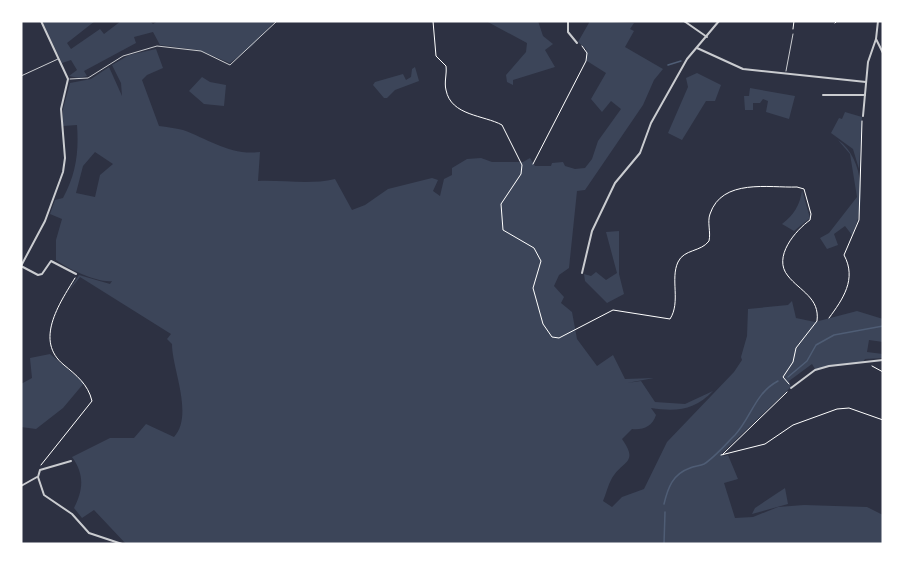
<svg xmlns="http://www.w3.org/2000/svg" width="904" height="565" font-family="'DejaVu Sans',sans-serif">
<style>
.green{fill:#3c4559;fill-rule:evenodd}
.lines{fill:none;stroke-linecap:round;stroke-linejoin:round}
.stream{stroke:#4f5d75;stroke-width:1.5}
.path{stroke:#fff;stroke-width:1}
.service{stroke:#caccd0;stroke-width:1}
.minor{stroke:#caccd0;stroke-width:2}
.tertiary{stroke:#caccd0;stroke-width:2}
</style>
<rect width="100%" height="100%" fill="#2d3142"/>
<!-- green -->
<g class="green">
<path d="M42 21H95L67 43 71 49 100 29 104 34 121 21H150L153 24 158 21H275L252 46 230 63 198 50 160 45 153 32 134 37 136 43 84 71 87 76 79 78 69 76 77 70 71 60 62 63Z"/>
<path d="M486 21H538L543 36 553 44 545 50 555 67 513 80V85L507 82 506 75 526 52 527 43Z"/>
<path d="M590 21 634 23 630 29 634 31 625 47 663 69 654 80 643 105 585 190 577 191 569 268 559 275 554 286 564 297 561 303 572 312 577 339 597 366 613 355 625 379 654 378 627 383 641 381 655 402 685 404 713 391C695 410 677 412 651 408L656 415C652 427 643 430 632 429L622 439C639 463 623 460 612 478 608 485 606 494 603 501L612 507 622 497 644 489 667 442 734 372 742 360 741 357 747 336 748 309 788 305 792 301 796 318 815 322 857 311 883 319V342L869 340 867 352 883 354V358L865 359 863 362 815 369 812 364 789 381 791 387 722 453 724 456 728 455 738 479 724 483 735 518 753 517 778 507 804 505 867 507 883 515V544H126L94 510 82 518 74 508C83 490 85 475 72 457L110 438H134L146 424 174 437C194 415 172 369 172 344L167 339 171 334 80 277 68 292 79 275 110 284 112 281C98 283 68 269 56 260V240L62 219 50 214 55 200 63 198C76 174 79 152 77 125L63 126V109L70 83 91 79 109 67 122 96 121 83 112 65 129 55 156 49 163 68 147 75 142 80 159 126C167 127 175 128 183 130 208 139 231 156 260 152L258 181C284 180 310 185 335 179L352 210 365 205 388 189 432 178 438 180 433 191 440 196 444 179 452 175V168L467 159 481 158 492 162H523L530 158 535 166H551L552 163 563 162 565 166 575 169 585 168 592 159 598 141 621 109 611 101 602 112 591 99 606 73 587 61 586 49 578 42ZM95 152 113 164 100 175 95 197 76 193 83 166Z"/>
<path d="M415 67 419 81 395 90 387 98H384L373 85 375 82 403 74 406 80 411 77 412 69Z"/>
<path d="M697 73 721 85 715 101H706L682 140 668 133 688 87 686 78Z"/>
<path d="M202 77 210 82 226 85 224 106 204 104 189 91Z"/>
<path d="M750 88 795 96 789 119 766 112 768 101 763 99 760 103H753V110H745L744 96H749Z"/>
<path d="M845 112 862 117 859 169 853 149 831 133 839 118 842 119Z"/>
<path d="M838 140C865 158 866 208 852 235L845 226 834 234 838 245 827 249 820 238 829 233 857 197 850 154Z"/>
<path d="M802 190 810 218 794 231 782 224C794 215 800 205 802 190Z"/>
<path d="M619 231V274L624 294 607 303 585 281 584 274 591 276 596 272 606 280 617 273 606 232Z"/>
<path d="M50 354 84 383 63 408 36 429 21 427V384L32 378 30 358Z"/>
<path d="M785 488 788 504 752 514 755 508Z"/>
</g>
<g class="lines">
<!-- stream -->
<g class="stream">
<path d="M668 65 681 61"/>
<path d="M788 377 807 361 816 345 834 335 883 326"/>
<path d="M664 504C668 487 673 474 690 468 694 466 700 466 704 464 714 458 726 444 735 435 751 418 755 393 778 381"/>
<path d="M664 544 665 512"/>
</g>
<!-- path -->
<g class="path">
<path d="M433 21 436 56 446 66C447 74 444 82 446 90 451 116 484 115 502 125L522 165 521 174 501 204 503 230 534 248 541 261 533 288 543 324 552 337 559 338 613 310 670 319C681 302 670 279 678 262 684 249 701 252 709 241 711 232 707 222 710 214 722 178 769 188 797 187L804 189 811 214 810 220C796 230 772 257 788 276 800 291 820 298 817 321L796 348 793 362 783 377 789 384"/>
<path d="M835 23 837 21"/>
<path d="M793 29 794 21"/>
<path d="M533 164 586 61 587 53 582 46"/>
<path d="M829 318C843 299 857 279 844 255L859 220 862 121"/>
<path d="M872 366 883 372"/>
<path d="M723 454 787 392"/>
<path d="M721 455 765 444 793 425 837 409 849 408 883 420"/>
<path d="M41 465 92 401C88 384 76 375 64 365 34 341 59 304 75 278"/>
</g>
<!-- service -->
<g class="service">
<path d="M786 71 793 34"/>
<path d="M21 76 58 59"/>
<path d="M70 79 88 78 123 56 157 46 201 51 230 65 277 21"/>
</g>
<!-- minor -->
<g class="minor">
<path d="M568 21V32L577 43"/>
<path d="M684 21 707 37"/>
<path d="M697 48 743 69 866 82"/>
<path d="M823 95H865"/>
<path d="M863 116 868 62 876 39"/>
<path d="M21 266 45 221 63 172 65 158 61 109 68 79 41 21"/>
<path d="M21 266 38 275 42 274 51 261 76 274"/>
<path d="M582 273 592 231 615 183 640 153 651 123 687 59 719 21"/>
<path d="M791 388 815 370 829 366 883 360"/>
<path d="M71 461 40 470 38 477 44 495 72 514 89 533 122 544"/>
<path d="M21 486 37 477"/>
</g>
<!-- tertiary -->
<path class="tertiary" d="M878 21 876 39 883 53"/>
</g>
<!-- border -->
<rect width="904" height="565" fill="none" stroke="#ffffff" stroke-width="45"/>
</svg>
